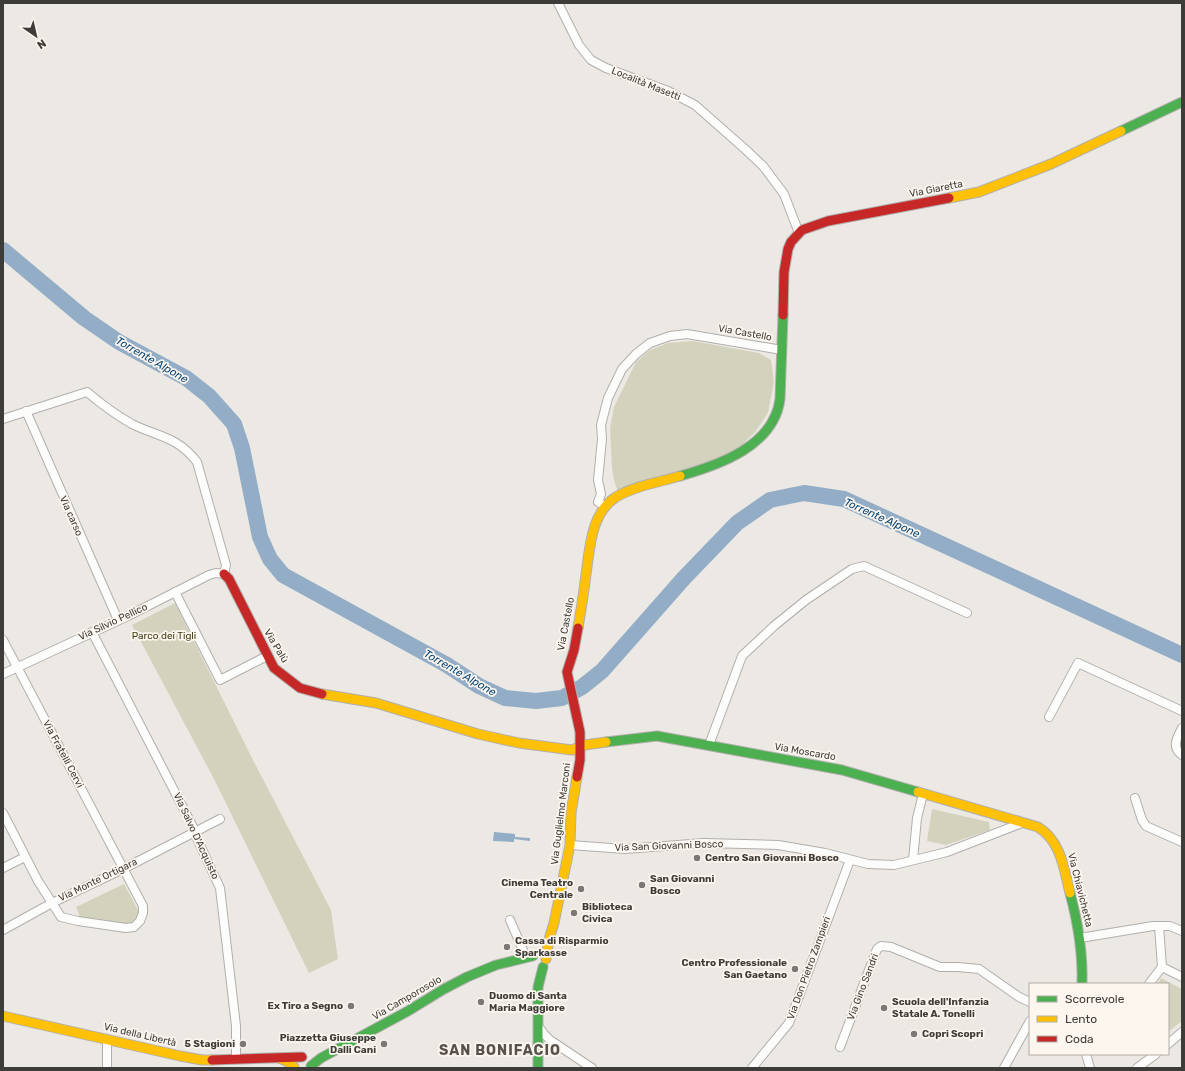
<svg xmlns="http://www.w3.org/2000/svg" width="1185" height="1071" font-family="Rubik,sans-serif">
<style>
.green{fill:#d3d3bd}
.water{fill:#93adc7}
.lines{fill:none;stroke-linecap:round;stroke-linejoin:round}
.river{stroke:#93adc7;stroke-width:16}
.street-casing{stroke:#b1afac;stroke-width:10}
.fast-casing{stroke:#b1afac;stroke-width:11}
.slow-casing{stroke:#b1afac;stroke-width:11}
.jam-casing{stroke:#b1afac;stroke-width:11}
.street{stroke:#fcfcfb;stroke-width:8}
.fast{stroke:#4caf50;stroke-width:9}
.slow{stroke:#ffc107;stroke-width:9}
.jam{stroke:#c62828;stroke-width:9}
.poi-dot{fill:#7b7975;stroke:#fcf6ef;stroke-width:1.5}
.labels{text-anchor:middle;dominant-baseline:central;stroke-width:3.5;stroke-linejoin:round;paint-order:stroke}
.street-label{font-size:10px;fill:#3e3c39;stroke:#fcf6ef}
.park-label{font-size:10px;fill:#3c3e14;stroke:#fcf6ef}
.poi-label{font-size:10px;font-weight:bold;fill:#3e3c39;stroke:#fcf6ef;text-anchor:start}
.water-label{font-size:11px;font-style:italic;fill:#044475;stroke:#fcf6ef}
.district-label{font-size:14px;font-weight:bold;letter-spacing:1px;fill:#57524d;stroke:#fcf6ef}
</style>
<rect width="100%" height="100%" fill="#ece9e5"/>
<!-- green -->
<g class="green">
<path d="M693 341 759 353 771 360 774 382 768 413 756 431 740 447 715 459 695 467 618 492 614 480 612 468 610 428 614 407 636 362 650 350 668 343Z"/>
<path d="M175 603 253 760 331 910 338 959 309 973 214 779 132 625Z"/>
<path d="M932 809 989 822 990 830 946 845 927 841Z"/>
<path d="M124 884 138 910C139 916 137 923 130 924 118 926 93 920 80 917L76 907Z"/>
<path d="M1161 978 1182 989V1021L1168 1032V984H1158Z"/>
</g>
<!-- water -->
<path class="water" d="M494 832 515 834V837L530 838V841L514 839V842L493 841Z"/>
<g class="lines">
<!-- river -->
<path class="river" d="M3 250 84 318 119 342 186 378 209 396 234 424 242 448 260 537 270 559 283 575 447 665 479 686 505 698 536 701 562 698 582 687 602 671 684 578 737 523 770 500 804 493 844 499 1182 655"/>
<!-- street casing -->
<g class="street-casing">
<g id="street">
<path d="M558 3 579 45 591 60 606 68 668 91 695 105 745 149 763 166 784 194 799 233"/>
<path d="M26 411 118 620"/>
<path d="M3 419 87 392C100 403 116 415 132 424 158 437 177 436 197 462L226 565 224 574 216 573 209 575 128 616 3 674"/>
<path d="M605 506 598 502 601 494 598 480 602 439 601 425 608 398 622 369 636 354 650 343 670 336 687 334 782 350"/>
<path d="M175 592 220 680 267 656"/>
<path d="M92 632 193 827 194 832 220 888 236 1026V1059"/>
<path d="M3 640 143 906V913L140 921 134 927 126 928 78 921 61 917 38 881 3 813"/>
<path d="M1049 717 1078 663 1182 711"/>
<path d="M1182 728C1177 738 1171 747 1182 755"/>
<path d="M709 745 742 656 774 626 806 600 852 569 864 566 967 613"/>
<path d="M1135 798 1142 820 1146 826 1182 842"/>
<path d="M570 845 625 849 704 843 778 845 825 853 868 864 894 865 947 852 1022 823"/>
<path d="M913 860 917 818 923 794"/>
<path d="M3 868 25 857"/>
<path d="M510 920 523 950"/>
<path d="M3 930 52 903 123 869 220 819"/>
<path d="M1080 938 1153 926H1170L1182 931"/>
<path d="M1162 967 1182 977"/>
<path d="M1149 984 1162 967 1159 926"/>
<path d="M538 1026 544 1034 550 1040 592 1068"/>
<path d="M1168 1044 1182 1032"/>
<path d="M840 1047 877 949 881 946 891 947 940 967H958L979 969 1019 997 1030 1002"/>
<path d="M1086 1054 1090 1068"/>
<path d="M107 1068V1039"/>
<path d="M752 1068 789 1023 850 860"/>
<path d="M1004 1068 1030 1021"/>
<path d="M1137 1068 1156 1054"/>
</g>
</g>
<!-- fast casing -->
<g class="fast-casing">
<g id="fast">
<path d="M1121 131 1182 102"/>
<path d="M680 476C719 465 774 446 780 399L783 315"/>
<path d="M606 742 657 736 842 770 918 792"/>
<path d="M1070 893C1078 923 1083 953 1082 984"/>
<path d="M311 1066 321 1058 408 1011 444 989 467 977 496 965 533 956"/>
<path d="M538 1068V987L543 967"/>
</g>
</g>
<!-- slow casing -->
<g class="slow-casing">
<g id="slow">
<path d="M949 198 979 192 1051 164 1121 131"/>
<path d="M578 628C581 610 584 592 586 574 590 547 591 513 616 497 635 486 659 482 680 476"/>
<path d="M322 694 376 703 478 734 519 743 572 750 585 745 606 742"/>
<path d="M918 792 1038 827C1061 841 1064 869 1070 893"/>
<path d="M546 959 549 939 554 923 570 845 571 813 577 777"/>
<path d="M3 1016 180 1056 202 1060H212"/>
<path d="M279 1058 288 1062 294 1067"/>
</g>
</g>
<!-- jam casing -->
<g class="jam-casing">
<g id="jam">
<path d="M783 315 784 272 788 249 791 242 802 230 828 221 949 198"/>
<path d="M224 574 229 579 274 668 300 688 322 694"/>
<path d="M577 777 580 760V732L567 672 574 650 578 628"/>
<path d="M212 1060 302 1057"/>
</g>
</g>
<!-- street -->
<use href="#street" class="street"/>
<!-- fast -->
<use href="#fast" class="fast"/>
<!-- slow -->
<use href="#slow" class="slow"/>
<!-- jam -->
<use href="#jam" class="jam"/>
</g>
<!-- markers -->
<g class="poi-dot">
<circle cx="697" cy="858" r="4"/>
<circle cx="642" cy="885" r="4"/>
<circle cx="581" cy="889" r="4"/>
<circle cx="574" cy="913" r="4"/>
<circle cx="507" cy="947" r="4"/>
<circle cx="795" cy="969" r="4"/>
<circle cx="481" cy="1002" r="4"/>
<circle cx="351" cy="1006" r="4"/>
<circle cx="884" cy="1008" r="4"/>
<circle cx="914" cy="1034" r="4"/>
<circle cx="243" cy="1044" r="4"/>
<circle cx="384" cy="1044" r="4"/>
</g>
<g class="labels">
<!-- street labels -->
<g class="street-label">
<text transform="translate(646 84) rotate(22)">Località Masetti</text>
<text transform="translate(936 189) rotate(-11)">Via Giaretta</text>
<text transform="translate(745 333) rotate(10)">Via Castello</text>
<text transform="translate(71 516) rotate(66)">Via carso</text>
<text transform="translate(113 622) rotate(-25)">Via Silvio Pellico</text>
<text transform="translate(566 624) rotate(-79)">Via Castello</text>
<text transform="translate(276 646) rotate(59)">Via Palù</text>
<text transform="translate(805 752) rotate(10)">Via Moscardo</text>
<text transform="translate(63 754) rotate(62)">Via Fratelli Cervi</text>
<text transform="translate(561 814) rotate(-83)">Via Guglielmo Marconi</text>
<text transform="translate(196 836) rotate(65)">Via Salvo D'Acquisto</text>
<text transform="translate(669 846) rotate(-2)">Via San Giovanni Bosco</text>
<text transform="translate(98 880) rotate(-26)">Via Monte Ortigara</text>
<text transform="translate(1080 890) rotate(76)">Via Chiavichetta</text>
<text transform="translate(809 968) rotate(-70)">Via Don Pietro Zampieri</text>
<text transform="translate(863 987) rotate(-69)">Via Gino Sandri</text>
<text transform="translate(407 998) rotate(-30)">Via Camporosolo</text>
<text transform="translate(140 1035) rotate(13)">Via della Libertà</text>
</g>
<!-- park labels -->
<g class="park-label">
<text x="164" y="636">Parco dei Tigli</text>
</g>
<!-- poi labels -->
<g class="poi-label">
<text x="705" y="858">Centro San Giovanni Bosco</text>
<text x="650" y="879">San Giovanni<tspan x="650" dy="12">Bosco</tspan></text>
<text x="573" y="883" text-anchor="end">Cinema Teatro<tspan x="573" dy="12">Centrale</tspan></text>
<text x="582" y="907">Biblioteca<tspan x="582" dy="12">Civica</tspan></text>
<text x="515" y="941">Cassa di Risparmio<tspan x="515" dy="12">Sparkasse</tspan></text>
<text x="787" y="963" text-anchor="end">Centro Professionale<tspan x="787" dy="12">San Gaetano</tspan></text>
<text x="489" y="996">Duomo di Santa<tspan x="489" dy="12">Maria Maggiore</tspan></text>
<text x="892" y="1002">Scuola dell'Infanzia<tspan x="892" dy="12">Statale A. Tonelli</tspan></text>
<text x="343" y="1006" text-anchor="end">Ex Tiro a Segno</text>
<text x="922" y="1034">Copri Scopri</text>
<text x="376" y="1038" text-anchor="end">Piazzetta Giuseppe<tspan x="376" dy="12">Dalli Cani</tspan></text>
<text x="235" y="1044" text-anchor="end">5 Stagioni</text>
</g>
<!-- water labels -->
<g class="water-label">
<text transform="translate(152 360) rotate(30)">Torrente Alpone</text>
<text transform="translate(882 518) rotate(24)">Torrente Alpone</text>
<text transform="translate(460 673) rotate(30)">Torrente Alpone</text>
</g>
<!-- district labels -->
<g class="district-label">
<text x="500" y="1050">SAN BONIFACIO</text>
</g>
</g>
<!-- border -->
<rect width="1185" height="1071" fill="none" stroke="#3e3c39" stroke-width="8"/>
<!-- legend -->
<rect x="1029" y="983" width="140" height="72" fill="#fcf6ef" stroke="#b0aca6"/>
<rect x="1037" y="996" width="20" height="6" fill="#4caf50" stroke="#b0aca6"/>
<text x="1065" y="1003" font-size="12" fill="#3e3c39">Scorrevole</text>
<rect x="1037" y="1016" width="20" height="6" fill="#ffc107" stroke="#b0aca6"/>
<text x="1065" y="1023" font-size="12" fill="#3e3c39">Lento</text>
<rect x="1037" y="1036" width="20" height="6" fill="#c62828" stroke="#b0aca6"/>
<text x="1065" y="1043" font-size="12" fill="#3e3c39">Coda</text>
<!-- north arrow -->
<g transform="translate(36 36) rotate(146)" stroke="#fcf6ef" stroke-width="3" paint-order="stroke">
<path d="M0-3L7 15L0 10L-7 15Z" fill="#3e3c39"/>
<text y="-6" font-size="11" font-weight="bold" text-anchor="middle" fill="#3e3c39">N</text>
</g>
</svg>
